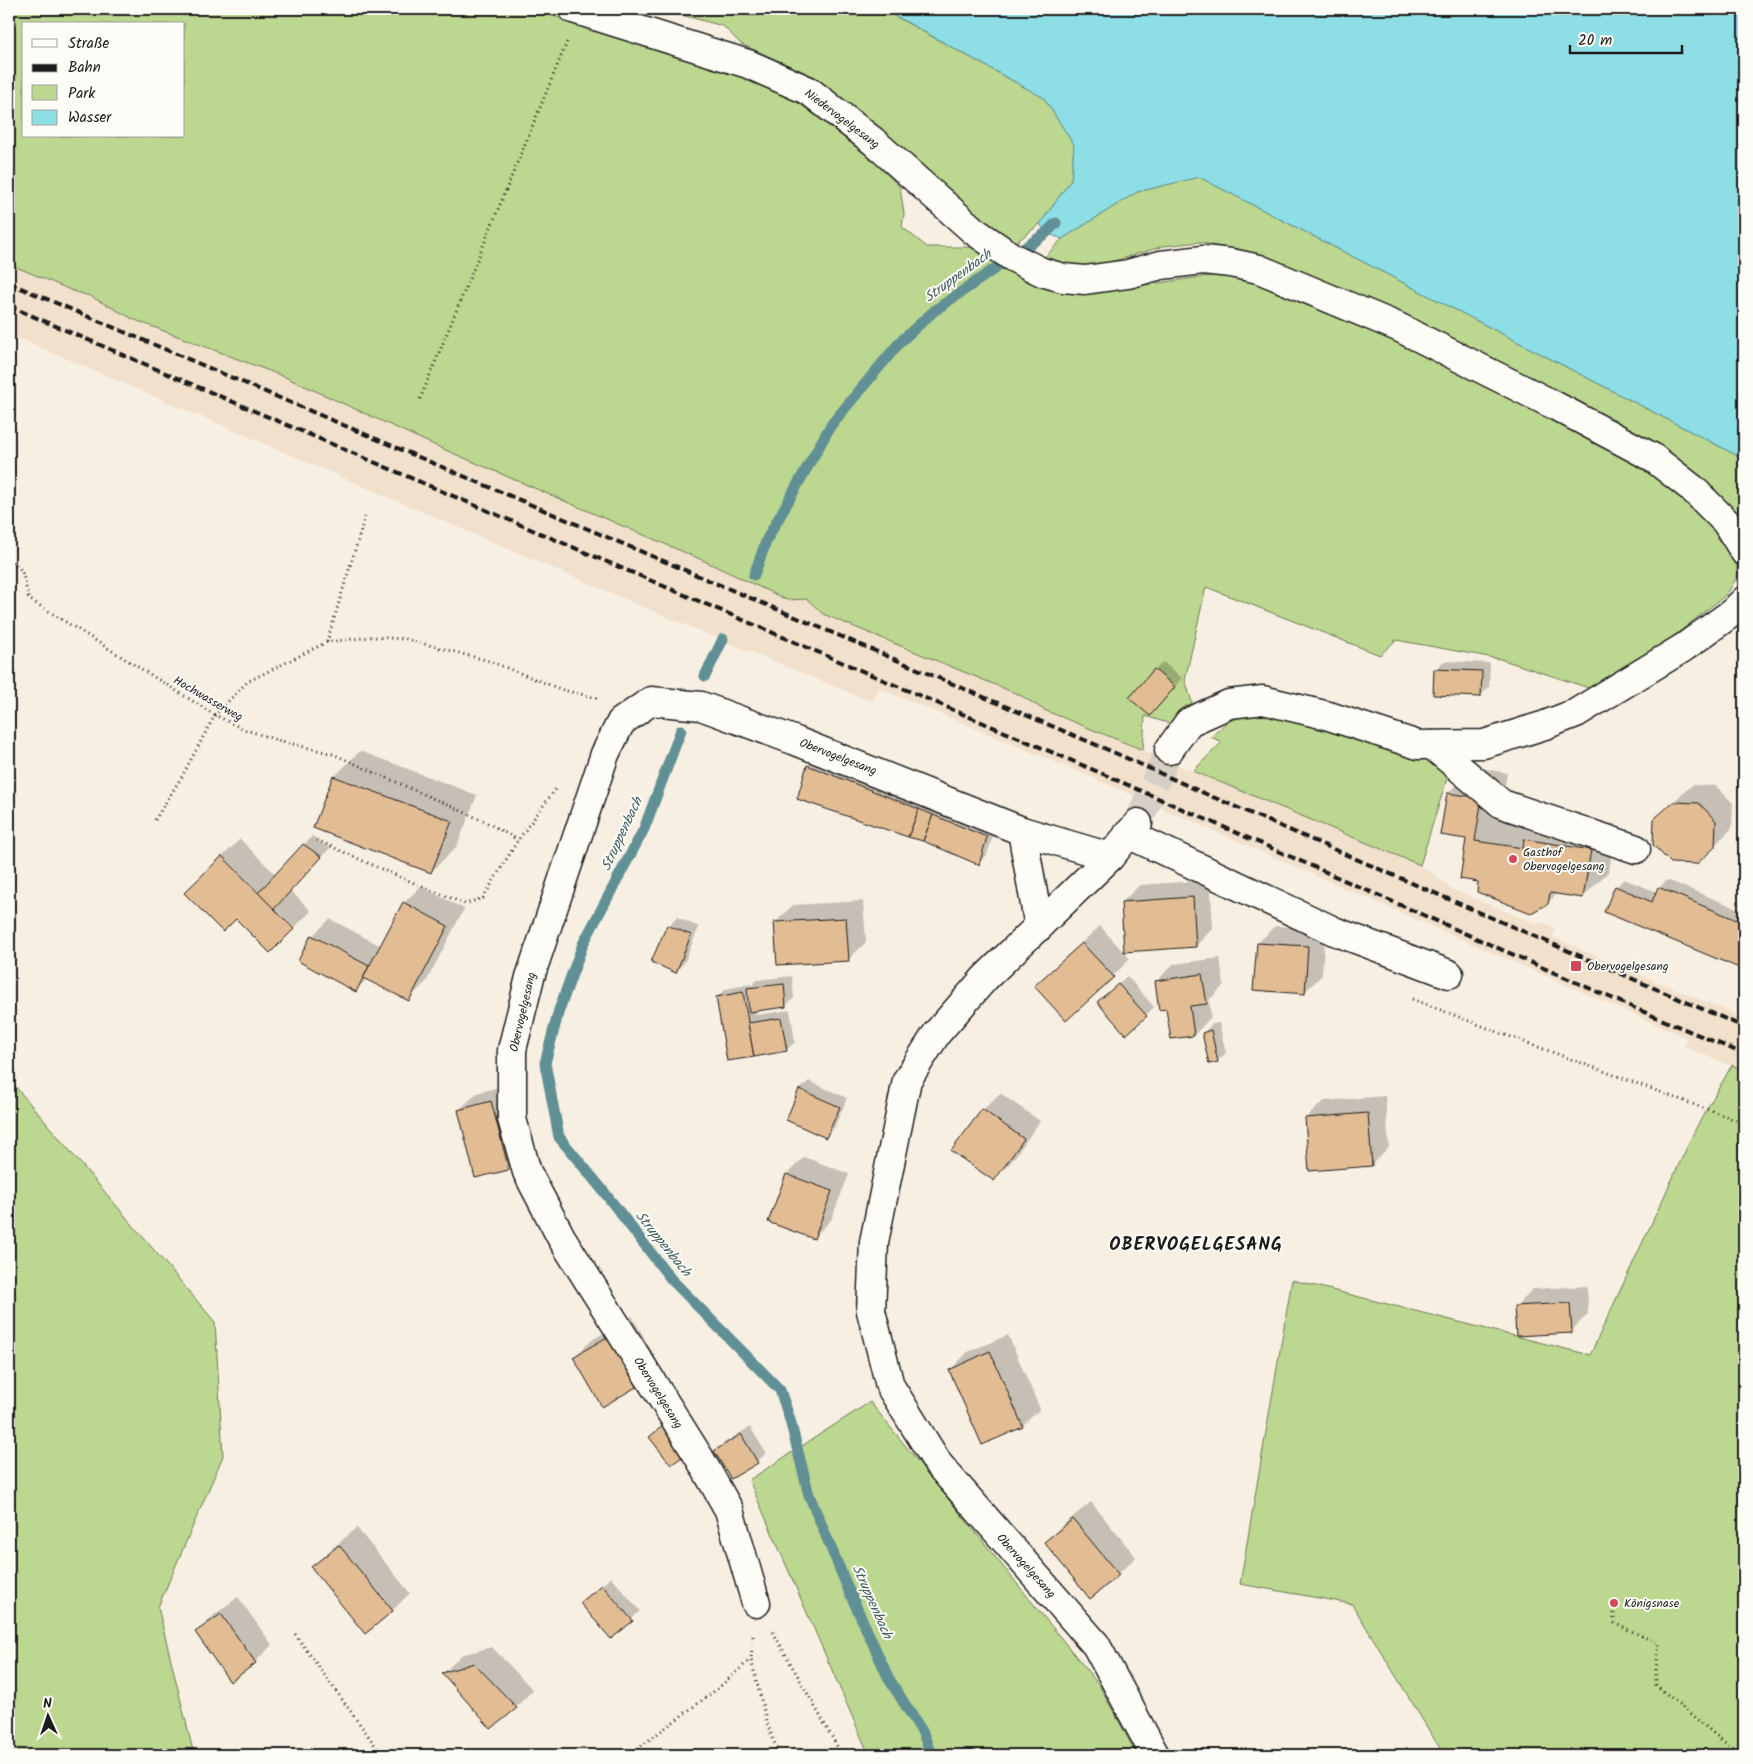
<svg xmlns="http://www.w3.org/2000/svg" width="1753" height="1764" font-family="Kalam,sans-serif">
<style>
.built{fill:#f1e0cb}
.green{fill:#bcd78f;stroke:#6c7a56;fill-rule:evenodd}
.water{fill:#8ddee5;stroke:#609095}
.shadow{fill:#0003}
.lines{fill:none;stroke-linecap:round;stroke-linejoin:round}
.stream{stroke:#609095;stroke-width:11}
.building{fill:#e2bc93;stroke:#1c1c1c}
.minor-tunnel{stroke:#d7cfc5;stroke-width:28;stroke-dasharray:28 14;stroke-linecap:butt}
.minor-casing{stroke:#1c1c1c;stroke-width:31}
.path{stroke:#1c1c1c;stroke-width:3;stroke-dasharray:1 4;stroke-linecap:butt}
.minor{stroke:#fdfcf7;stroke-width:28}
.rail{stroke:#1c1c1c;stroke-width:4;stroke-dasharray:8 4;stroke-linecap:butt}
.poi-dot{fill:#d1495b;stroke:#fdfcf7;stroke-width:2}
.labels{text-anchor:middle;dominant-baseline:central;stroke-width:4;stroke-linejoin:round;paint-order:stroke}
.street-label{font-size:12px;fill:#1c1c1c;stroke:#fdfcf7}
.poi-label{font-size:12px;fill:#1c1c1c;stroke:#fdfcf7;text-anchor:start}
.water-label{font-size:14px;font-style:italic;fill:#446062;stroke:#fdfcf7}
.district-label{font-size:18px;font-weight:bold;letter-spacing:1px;fill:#1c1c1c;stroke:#fdfcf7}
</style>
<rect width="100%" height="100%" fill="#f8efe3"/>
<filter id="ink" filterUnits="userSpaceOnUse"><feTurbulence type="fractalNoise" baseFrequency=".02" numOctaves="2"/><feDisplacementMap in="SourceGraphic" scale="10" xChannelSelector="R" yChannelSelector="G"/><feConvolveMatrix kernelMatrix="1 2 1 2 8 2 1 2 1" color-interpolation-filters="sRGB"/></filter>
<g filter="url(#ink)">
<!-- built -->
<path class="built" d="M9 264 73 291 90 296 135 320 285 377 702 560 787 600 807 599 823 614 1020 695 1044 710 1420 865 1454 890 1536 924 1545 923 1556 929 1552 937 1744 1018V1071L1684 1047 1687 1038 1079 772 879 688 872 702 676 621 9 334Z"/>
<!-- green -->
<g class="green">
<path d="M9 9H531L745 77 799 103 869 157 900 187 904 214 902 227 927 247H975L1025 281 1047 288 1128 287 1209 276 1235 277 1262 283 1393 338 1648 470 1694 505 1722 536 1737 564V577L1727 594 1674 636 1592 689 1500 659 1396 640 1380 655 1206 587 1185 680 1192 702 1174 725 1145 716 1143 750 1044 710 1020 695 823 614 807 599 787 600 702 560 434 445 285 377 135 320 90 296 73 291 9 264ZM24 24H184V136H24Z"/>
<path d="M659 9H875L891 14 1044 98 1074 145 1071 180 1040 224 1015 243 1000 236 884 133 815 77 741 44 723 26Z"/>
<path d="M1199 177 1744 459V525L1556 396 1411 317 1262 257 1200 242 1164 246 1097 266 1080 267 1041 261 1062 239 1137 192Z"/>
<path d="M1254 713 1277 715 1435 761 1449 772 1420 865 1193 771 1222 742 1211 737 1227 722Z"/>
<path d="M1732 1065 1744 1071V1755H1444L1352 1604 1240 1584 1292 1280 1590 1355 1696 1128Z"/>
<path d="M9 1079 215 1322 223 1456 158 1607 194 1755H9Z"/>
<path d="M870 1402 1099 1685 1137 1755H869L749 1480Z"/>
</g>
<!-- water -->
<path class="water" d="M875 9H1744V459L1199 177 1137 192 1062 239 1046 233 1040 224 1071 180 1074 145 1044 98 892 14Z"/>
<!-- shadow -->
<g class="shadow">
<path d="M1444 661 1490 663 1489 687 1480 696 1435 670Z"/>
<path d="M1163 662 1182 678 1158 706 1155 670Z"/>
<path d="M360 751 477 795 457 846 431 872 334 777Z"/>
<path d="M817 757 995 829 987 855 978 863 808 766Z"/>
<path d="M1475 767 1507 773 1500 815 1552 814 1616 824 1609 871 1583 897 1557 893 1548 903 1480 881 1467 838 1448 793Z"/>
<path d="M1692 785 1716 786 1733 803 1732 828 1714 846 1673 802Z"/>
<path d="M312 836 330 848 290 890 311 911 294 928 274 907 236 918 186 893 240 839 276 875Z"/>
<path d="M1624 879 1657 892 1659 888 1667 880 1744 911V968L1606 911 1616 887Z"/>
<path d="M1210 880 1213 928 1196 946 1122 902 1140 885Z"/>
<path d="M421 886 464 909 426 982 409 999 368 978 356 990 312 936 330 919 381 946 404 903Z"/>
<path d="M863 901 866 942 848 960 776 922 793 905Z"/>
<path d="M677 917 699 927 684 963 675 971 653 961 669 926Z"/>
<path d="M1100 926 1130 959 1113 976 1035 986Z"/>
<path d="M1275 926 1325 929 1322 975 1304 993 1258 943Z"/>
<path d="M1220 958 1224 985 1209 1000 1211 1017 1194 1035 1167 1007 1156 982 1173 964Z"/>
<path d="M792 976 794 998 785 1006 755 1010 756 1015 790 1010 795 1042 786 1050 728 1060 717 997 726 989 751 984V986L757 980Z"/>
<path d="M1127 976 1154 1007 1146 1015 1107 994Z"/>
<path d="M1219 1023 1226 1053 1217 1061 1203 1033 1212 1024Z"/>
<path d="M809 1081 847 1098 834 1128 826 1136 787 1119 800 1089Z"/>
<path d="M509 1084 525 1152 508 1169 459 1110 477 1093Z"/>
<path d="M1000 1093 1040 1121 1011 1162 994 1179 983 1110Z"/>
<path d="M1385 1096 1389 1147 1372 1164 1306 1118 1324 1101Z"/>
<path d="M804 1157 849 1174 831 1220 813 1238 787 1174Z"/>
<path d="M1587 1286 1588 1314 1571 1331 1515 1307 1533 1289Z"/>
<path d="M632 1316 659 1364 642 1382 574 1357 592 1340Z"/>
<path d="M1008 1335 1040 1409 1022 1426 950 1370 968 1352Z"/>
<path d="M750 1427 766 1453 757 1462 731 1478 716 1451 724 1443Z"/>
<path d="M1091 1502 1136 1557 1118 1574 1046 1542 1063 1525Z"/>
<path d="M357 1528 410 1593 393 1610 366 1632 313 1568 330 1550Z"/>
<path d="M611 1577 640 1611 611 1638 590 1595Z"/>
<path d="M238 1597 272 1645 255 1662 196 1633 214 1615Z"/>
<path d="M492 1647 533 1690 516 1707 491 1728 444 1673 461 1655Z"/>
</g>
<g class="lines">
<!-- stream -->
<g class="stream">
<path d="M754 575 767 539 831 425 900 342 934 311 1046 233 1056 223"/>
<path d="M705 676 723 639"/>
<path d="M681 730 644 829 583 944 559 1010 545 1063 559 1137 601 1188 671 1279 780 1390 790 1420 809 1495 849 1591 889 1679 923 1733 931 1755"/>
</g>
</g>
<!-- building -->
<g class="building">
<path d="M1154 669 1175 687 1150 716 1129 698Z"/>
<path d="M1434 669 1482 671 1481 697 1433 695Z"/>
<path d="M807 765 919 809 908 837 797 799Z"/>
<path d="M333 776 452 821 431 873 313 828Z"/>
<path d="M1447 793 1482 798 1475 841 1523 848 1524 839 1591 850 1583 898 1550 893 1548 904 1531 913 1477 892 1478 882 1460 879 1466 839 1440 835Z"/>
<path d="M1673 802 1699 803 1716 821 1715 847 1697 864 1671 863 1653 845 1654 819Z"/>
<path d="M919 809 933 815 923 841 908 837Z"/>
<path d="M933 815 987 837 979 865 923 841Z"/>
<path d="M303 844 322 857 274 909 258 893Z"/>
<path d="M222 856 294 929 270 953 236 919 223 932 184 893Z"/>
<path d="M1615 886 1652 902 1658 887 1744 923V970L1604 912Z"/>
<path d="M1193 897 1196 947 1124 952 1121 902Z"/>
<path d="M403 902 448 926 409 1001 363 978Z"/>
<path d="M846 918 849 961 777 965 774 922Z"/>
<path d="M667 925 691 935 676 973 651 962Z"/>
<path d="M311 935 369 966 356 992 298 961Z"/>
<path d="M1082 943 1114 977 1066 1021 1034 986Z"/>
<path d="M1257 943 1308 946 1305 994 1253 990Z"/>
<path d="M1202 974 1207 1004 1190 1006 1194 1036 1171 1039 1166 1009 1159 1010 1155 981Z"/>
<path d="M784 984 786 1007 749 1012 747 988Z"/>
<path d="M1118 984 1147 1016 1126 1035 1097 1002Z"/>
<path d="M743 992 754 1057 727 1061 716 997Z"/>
<path d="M781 1018 787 1051 754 1057 748 1023Z"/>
<path d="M1211 1030 1218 1062 1209 1064 1202 1033Z"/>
<path d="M799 1089 840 1107 826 1138 786 1120Z"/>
<path d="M491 1101 509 1170 475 1178 458 1110Z"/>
<path d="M982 1109 1024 1139 994 1181 951 1151Z"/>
<path d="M1368 1113 1372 1166 1309 1171 1305 1118Z"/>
<path d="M786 1174 832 1191 814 1239 768 1222Z"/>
<path d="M1570 1303 1572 1333 1516 1336 1514 1306Z"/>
<path d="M614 1333 643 1383 602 1407 573 1357Z"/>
<path d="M990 1351 1023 1427 982 1445 949 1370Z"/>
<path d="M664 1425 686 1454 671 1465 649 1437Z"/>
<path d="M741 1434 758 1463 731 1479 714 1451Z"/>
<path d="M1073 1519 1119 1575 1090 1599 1044 1542Z"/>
<path d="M339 1545 393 1611 365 1634 311 1567Z"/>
<path d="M602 1585 633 1621 611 1639 580 1603Z"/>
<path d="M221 1614 256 1663 230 1682 195 1632Z"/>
<path d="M474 1663 517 1708 491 1729 442 1673Z"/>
</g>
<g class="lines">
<!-- minor-tunnel -->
<path class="minor-tunnel" d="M1138 823 1169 750"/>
<!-- minor casing -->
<g class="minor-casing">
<g id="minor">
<path d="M573 9 748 64 809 91 873 141 974 231 1012 257 1042 272 1063 278 1085 280 1128 274 1161 265 1203 260 1231 263 1259 269 1398 327 1550 403 1652 457 1693 489 1726 522 1744 551"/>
<path d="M1432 745 1502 804 1636 849"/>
<path d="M1169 750 1189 722 1229 704 1263 700 1329 716 1418 745 1484 744 1545 725 1576 713 1683 648 1733 612 1744 601"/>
<path d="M1138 823 1110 857 985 978 937 1033 907 1080 874 1242 871 1311 890 1386 939 1465 1096 1645 1155 1755"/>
<path d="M1022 831 1039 927"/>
<path d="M1128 834 1334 931 1449 974"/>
<path d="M756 1603 729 1510 699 1457 561 1237 527 1172 512 1119V1050L530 977 605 754 621 722 651 701 701 706 796 741 1022 831 1110 857"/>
</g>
</g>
<!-- path -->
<g class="path">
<path d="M420 399 567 42"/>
<path d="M9 558 22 571 29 599 215 715 243 729 277 740 333 754 484 821 518 840"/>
<path d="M327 642 365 517"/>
<path d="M155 820 181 778 215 715 247 682 327 642 371 637 406 639 489 661 563 690 597 698"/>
<path d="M317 840 381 869 465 904 483 898 518 840 557 787"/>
<path d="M1412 999 1503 1034 1744 1123"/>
<path d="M1614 1603V1623L1659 1644 1656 1670V1685L1724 1742 1743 1755"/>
<path d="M773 1632 842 1755"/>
<path d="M295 1634 382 1755"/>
<path d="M753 1636 751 1659 767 1723 779 1755"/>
<path d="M629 1755 716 1690 751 1659"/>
</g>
<!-- minor -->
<use href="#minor" class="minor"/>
<!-- rail -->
<g class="rail">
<path d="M9 283 1113 752 1206 794 1744 1027"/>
<path d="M9 306 1103 774 1632 1007 1744 1054"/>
</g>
</g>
</g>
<!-- markers -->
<g class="poi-dot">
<circle cx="1513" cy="859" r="5"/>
<rect x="1570" y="960" width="12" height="12" rx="2.5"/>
<circle cx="1614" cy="1603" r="5"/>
</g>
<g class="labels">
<!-- street labels -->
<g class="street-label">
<text transform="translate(842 119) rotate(37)">Niedervogelgesang</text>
<text transform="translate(208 699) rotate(30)">Hochwasserweg</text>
<text transform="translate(838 757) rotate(21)">Obervogelgesang</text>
<text transform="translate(523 1012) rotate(-77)">Obervogelgesang</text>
<text transform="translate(658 1393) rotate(58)">Obervogelgesang</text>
<text transform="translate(1026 1566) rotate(48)">Obervogelgesang</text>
</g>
<!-- poi labels -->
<g class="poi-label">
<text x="1523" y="852">Gasthof<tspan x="1523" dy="14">Obervogelgesang</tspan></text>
<text x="1587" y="966">Obervogelgesang</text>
<text x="1624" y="1603">Königsnase</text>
</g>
<!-- water labels -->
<g class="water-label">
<text transform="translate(958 276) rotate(-36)">Struppenbach</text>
<text transform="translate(622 834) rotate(-65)">Struppenbach</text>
<text transform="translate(663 1244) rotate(51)">Struppenbach</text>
<text transform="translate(872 1602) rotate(66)">Struppenbach</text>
</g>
<!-- district labels -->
<g class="district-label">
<text x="1196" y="1245">OBERVOGELGESANG</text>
</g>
</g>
<!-- margin -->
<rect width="1753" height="1764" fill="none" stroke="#fdfcf7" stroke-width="30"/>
<rect x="15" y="15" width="1723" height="1734" fill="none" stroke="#1c1c1c" stroke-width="2" filter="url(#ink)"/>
<!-- legend -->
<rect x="22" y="22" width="162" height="115" fill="#fdfcf7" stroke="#a3a29f"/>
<rect x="32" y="39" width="25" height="8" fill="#fdfcf7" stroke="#a3a29f"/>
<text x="68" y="48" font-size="15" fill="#1c1c1c">Straße</text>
<rect x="32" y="64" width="25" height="8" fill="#1c1c1c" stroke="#a3a29f"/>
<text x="68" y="72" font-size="15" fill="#1c1c1c">Bahn</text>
<rect x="32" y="85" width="25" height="15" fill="#bcd78f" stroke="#a3a29f"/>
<text x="68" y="98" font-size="15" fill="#1c1c1c">Park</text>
<rect x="32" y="110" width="25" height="15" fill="#8ddee5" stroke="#a3a29f"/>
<text x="68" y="122" font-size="15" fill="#1c1c1c">Wasser</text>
<!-- north arrow -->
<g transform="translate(48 1716) rotate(357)" stroke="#fdfcf7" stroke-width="4" paint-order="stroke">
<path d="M0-4L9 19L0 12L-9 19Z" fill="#1c1c1c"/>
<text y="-8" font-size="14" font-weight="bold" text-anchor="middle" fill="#1c1c1c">N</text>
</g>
<!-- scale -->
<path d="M1570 45v8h112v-8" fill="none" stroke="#1c1c1c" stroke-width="2.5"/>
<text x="1578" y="45" font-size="15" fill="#1c1c1c" stroke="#fdfcf7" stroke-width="4" paint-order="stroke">20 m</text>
</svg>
